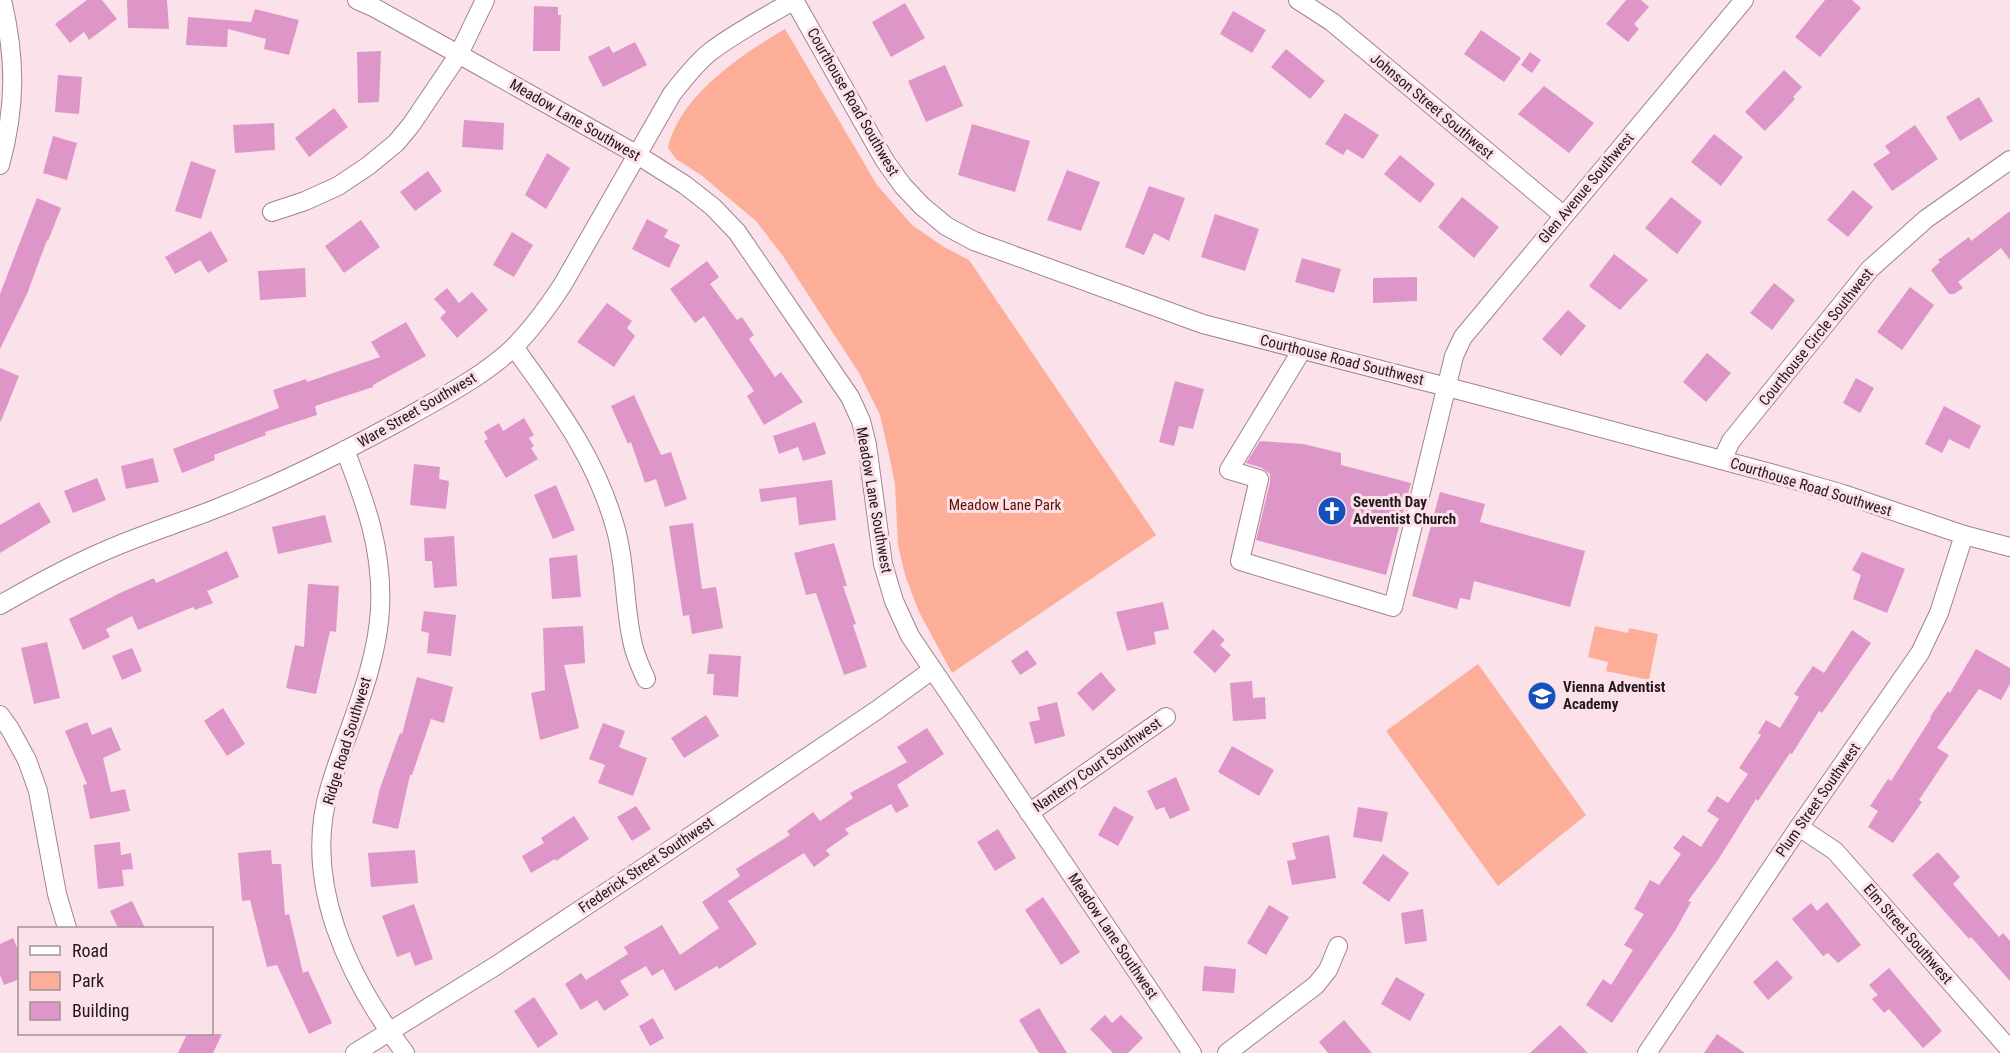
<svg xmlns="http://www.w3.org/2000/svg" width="2010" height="1053" font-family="'Roboto Condensed',sans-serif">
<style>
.green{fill:#fdae98}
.building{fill:#de96c8}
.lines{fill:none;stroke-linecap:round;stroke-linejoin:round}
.minor-casing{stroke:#a1838d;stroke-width:20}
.minor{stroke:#fff;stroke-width:18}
.labels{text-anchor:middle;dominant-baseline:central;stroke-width:6;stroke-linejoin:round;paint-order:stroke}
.street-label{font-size:15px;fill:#23181c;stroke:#fbe1e9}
.poi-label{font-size:15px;font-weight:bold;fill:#23181c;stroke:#fbe1e9;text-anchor:start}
.park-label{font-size:15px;fill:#5c1200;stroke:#fbe1e9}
</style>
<rect width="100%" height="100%" fill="#fbe1e9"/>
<!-- green -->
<g class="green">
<path d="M785 29 877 185 912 225 944 247 969 260 1156 535 952 673 919 612 905 575 898 545 895 484 889 455 880 415 859 373 783 256 756 221 701 175 676 159 668 148C679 96 742 54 785 29Z"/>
<path d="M1595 626 1628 633 1629 628 1658 634 1649 680 1606 671 1608 662 1588 657Z"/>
<path d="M1478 664 1586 815 1498 886 1386 731Z"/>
</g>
<!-- building -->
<g class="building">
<path d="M87 0H102L117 19 89 40 84 32 70 43 55 24Z"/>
<path d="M127 0H167L169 29 128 28Z"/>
<path d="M1626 0H1641L1649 7 1634 24 1639 29 1628 42 1606 24Z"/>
<path d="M1825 0H1852L1861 8 1820 57 1795 37Z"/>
<path d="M905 3 925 38 891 57 872 22Z"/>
<path d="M534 6 558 7V15H561L560 51H533Z"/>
<path d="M255 9 299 20 289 55 264 49 266 39 228 29 227 47 186 45 188 17 251 22Z"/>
<path d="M1233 11 1266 30 1252 53 1220 34Z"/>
<path d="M1481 30 1521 58 1504 82 1464 54Z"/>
<path d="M635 42 647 65 603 87 588 57 609 46 613 53Z"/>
<path d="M1286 49 1325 81 1310 99 1271 67Z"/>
<path d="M381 51 379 102 358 103 357 52Z"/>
<path d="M1530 52 1541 60 1532 73 1521 65Z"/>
<path d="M945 65 963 106 926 122 908 81Z"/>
<path d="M1784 70 1802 87 1793 97 1795 99 1765 131 1745 112Z"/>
<path d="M58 75 82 77 79 114 55 112Z"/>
<path d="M1544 86 1594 123 1569 153 1518 114Z"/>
<path d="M1979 97 1993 121 1960 141 1946 117Z"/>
<path d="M334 108 348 127 309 157 295 138Z"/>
<path d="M1345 113 1379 135 1363 159 1347 149 1343 155 1325 144Z"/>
<path d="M464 120 504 123 503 150 462 147Z"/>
<path d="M274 123 275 150 235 153 233 125Z"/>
<path d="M972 124 1030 141 1015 192 958 175Z"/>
<path d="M1915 125 1938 159 1892 191 1873 164 1890 153 1885 146Z"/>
<path d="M1714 134 1743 157 1721 186 1691 162Z"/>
<path d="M53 136 77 143 67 180 43 173Z"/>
<path d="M547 153 570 168 546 209 525 195Z"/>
<path d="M1400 155 1435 184 1420 203 1384 174Z"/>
<path d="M191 161 216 170 201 219 175 211Z"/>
<path d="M1067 170 1100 182 1081 231 1047 220Z"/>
<path d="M428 171 442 191 415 211 400 192Z"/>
<path d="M1149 186 1185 198 1169 241 1154 233 1144 255 1125 247Z"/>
<path d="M1853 190 1873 207 1848 237 1827 220Z"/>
<path d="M1462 197 1499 227 1474 258 1438 227Z"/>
<path d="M1671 197 1702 222 1677 254 1645 228Z"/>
<path d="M37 198 61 208 48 241 47 240 27 294 0 349V294Z"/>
<path d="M2010 211V260L2001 248 1958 282 1963 288 1954 294H1949L1931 270 1940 262 1938 260 1969 237 1971 241Z"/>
<path d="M1215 214 1259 229 1245 271 1201 257Z"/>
<path d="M647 219 668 230 664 237 680 245 669 268 632 249Z"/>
<path d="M361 220 380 247 344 273 325 246Z"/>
<path d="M211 231 228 261 208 273 200 260 175 274 165 257Z"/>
<path d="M512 232 533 245 514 277 493 265Z"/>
<path d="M1614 254 1648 280 1620 310 1589 286Z"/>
<path d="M1302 258 1341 269 1334 293 1295 282Z"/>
<path d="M707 261 719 277 710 284 737 320 742 317 754 335 749 339 775 377 781 372 803 402 764 425 747 396 754 391 704 316 695 323 670 289Z"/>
<path d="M305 268 306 297 260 300 258 271Z"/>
<path d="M1417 277V301L1373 303V278Z"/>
<path d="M1774 283 1795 300 1772 330 1750 313Z"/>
<path d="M1910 287 1934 305 1902 350 1877 332Z"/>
<path d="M447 288 459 303 472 292 488 310 457 338 440 318 446 312 434 299Z"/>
<path d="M607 303 632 321 627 328 635 336 614 367 577 342Z"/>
<path d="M1568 310 1586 326 1561 356 1542 339Z"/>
<path d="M406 322 426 356 373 385V387L315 406 317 415 265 432 266 435 214 455 215 460 182 473 173 449 279 408 273 390 306 379 307 382 380 357 371 342Z"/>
<path d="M1707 353 1731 373 1706 402 1683 382Z"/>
<path d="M0 368 19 376 1 421H0Z"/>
<path d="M1856 378 1874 388 1860 413 1843 403Z"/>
<path d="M1175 381 1204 389 1193 429 1179 426 1174 446 1159 442Z"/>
<path d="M634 395 661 455 671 452 687 499 665 507 656 479 645 483 631 442 628 444 611 406Z"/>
<path d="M1944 406 1981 426 1969 449 1949 439 1942 453 1925 444Z"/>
<path d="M524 418 534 435 529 438 534 446 531 448 538 459 506 478 484 441 488 439 484 432 499 423 503 431Z"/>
<path d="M815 422 826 454 803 461 798 447 779 454 773 436Z"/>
<path d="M1260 441 1303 444 1341 453V465L1411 483 1386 575 1256 540 1270 482V474L1262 468 1246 463Z"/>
<path d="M153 458 159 482 126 489 121 466Z"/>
<path d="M414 464 440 467 439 479 449 481 446 509 410 505Z"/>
<path d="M97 478 106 500 73 513 64 491Z"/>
<path d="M832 480 836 520 799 525 796 497 761 502 759 489Z"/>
<path d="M556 485 575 530 553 539 534 495Z"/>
<path d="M1440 492 1485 504 1480 522 1585 551 1570 607 1474 581 1470 600 1460 598 1457 609 1412 596Z"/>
<path d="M39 502 51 522 0 553V525Z"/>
<path d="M325 515 332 542 278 554 272 527Z"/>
<path d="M693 523 702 589 716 587 723 628 692 634 689 615 683 616 669 526Z"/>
<path d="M454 536 457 586 434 588 432 561H425L424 538Z"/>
<path d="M834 543 847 586H843L856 624 853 625 867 667 844 675 816 593 806 595 794 553Z"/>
<path d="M227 551 239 577 207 591 213 603 195 610 193 607 138 630 132 616 106 629 110 637 83 650 69 619 122 592 154 578 156 583Z"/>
<path d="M1862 552 1905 569 1887 613 1853 599 1861 575 1852 570Z"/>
<path d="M577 555 581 597 552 599 549 558Z"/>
<path d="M308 584 339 586 336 632 330 631 316 694 286 688 295 645 304 647Z"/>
<path d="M1163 602 1169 629 1154 632 1156 644 1127 651 1116 612Z"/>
<path d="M424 611 456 615 451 656 427 653 429 633 421 631Z"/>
<path d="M583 626 585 663 564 665 579 728 540 740 531 693 545 690 543 628Z"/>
<path d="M1213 629 1225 640 1220 645 1231 655 1215 673 1193 652Z"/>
<path d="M1852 630 1871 643 1822 713 1819 711 1792 754 1790 753 1758 801 1756 799 1718 860 1688 901 1691 902 1675 931 1612 1023 1586 1005 1603 979 1611 985 1633 950 1624 945 1644 914 1634 909 1650 880 1659 885 1681 854 1673 848 1683 835 1701 847 1719 819 1707 811 1717 796 1728 803 1748 774 1739 768 1761 735 1758 733 1766 720 1780 728 1799 697 1794 694 1813 666 1824 673Z"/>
<path d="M47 642 60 698 34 704 21 648Z"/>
<path d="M132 648 142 671 122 680 112 656Z"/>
<path d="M1976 649 2010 668V684L2001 700 1979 689 1937 748 1949 755 1919 800 1922 802 1893 843 1868 827 1878 811 1870 806 1888 779 1891 781 1931 718 1930 717 1948 691 1950 693Z"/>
<path d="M1027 650 1037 664 1020 675 1011 661Z"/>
<path d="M709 654 741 656 738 697 713 695 714 674H707Z"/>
<path d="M1101 672 1116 690 1093 711 1077 693Z"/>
<path d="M417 677 453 687 444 723 431 719 412 775H410L398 829 372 823 380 788 400 733 402 734Z"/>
<path d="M1252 681 1253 698 1265 697 1266 719 1233 721 1230 683Z"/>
<path d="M1057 702 1065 736 1035 744 1029 722 1040 720 1037 707Z"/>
<path d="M223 708 245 744 227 756 204 721Z"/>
<path d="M706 715 719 736 684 758 671 738Z"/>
<path d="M87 722 92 735 111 727 121 750 103 758 111 792 125 789 130 811 90 819 83 785 87 784 65 731Z"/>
<path d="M603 723 625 731 619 747 647 758 633 796 598 783 605 765 589 759Z"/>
<path d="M927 728 944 754 897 785 909 806 896 813 891 804 845 829 849 834 826 850 830 855 814 867 804 853 728 901 757 944 719 969 717 966 675 991 663 969 652 976 646 966 620 981 629 995 604 1011 597 1000 581 1010 565 984 581 973 586 980 628 954 624 947 662 925 680 955 719 928 702 902 740 876 736 869 790 835 787 831 813 812 820 821 853 798 850 793 907 762 897 747Z"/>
<path d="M1232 746 1274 770 1259 796 1218 772Z"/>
<path d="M1176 777 1190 810 1170 819 1164 807 1156 810 1147 791Z"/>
<path d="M636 806 651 829 632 841 617 817Z"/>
<path d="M1114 806 1134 817 1118 846 1098 835Z"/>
<path d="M1358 807 1388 812 1382 842 1353 837Z"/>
<path d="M574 816 589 839 556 861 555 859 531 873 522 856 544 843 541 838Z"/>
<path d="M998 829 1016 858 995 871 977 842Z"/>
<path d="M1329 835 1336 878 1292 885 1287 861 1296 859 1292 843Z"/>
<path d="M120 842 121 855 131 853 133 869 122 870 124 886 98 889 94 845Z"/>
<path d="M271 850 272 864H281L285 915 289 914 303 973 308 971 332 1023 309 1034 277 965 267 967 250 900 242 901 238 853Z"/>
<path d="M415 850 418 883 371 887 368 853Z"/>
<path d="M1938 852 1960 877 1953 884 1999 937 2003 933 2010 941V981L1971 937 1969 939 1912 875Z"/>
<path d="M1383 854 1409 873 1389 902 1362 883Z"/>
<path d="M1043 897 1080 952 1061 965 1025 910Z"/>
<path d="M132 901 145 928H118L110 911Z"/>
<path d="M1827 902 1861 945 1838 963 1828 953 1823 956 1792 919 1811 903 1817 911Z"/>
<path d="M414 904 433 959 415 966 410 952 397 957 382 916Z"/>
<path d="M1269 905 1289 917 1266 955 1247 943Z"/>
<path d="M1423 909 1427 941 1405 944 1401 913Z"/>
<path d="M13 938 20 954V979L4 985 0 975V944Z"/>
<path d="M1777 960 1793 978 1768 1000 1753 982Z"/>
<path d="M1204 966 1236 969 1234 993 1202 991Z"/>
<path d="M1889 968 1942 1031 1923 1048 1889 1009 1884 1013 1872 999 1878 995 1869 985Z"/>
<path d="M1396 977 1425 994 1410 1021 1381 1004Z"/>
<path d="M534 997 558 1034 538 1048 514 1011Z"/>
<path d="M1039 1008 1067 1053H1039L1019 1020Z"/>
<path d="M1105 1015 1112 1023 1121 1015 1143 1038 1128 1053H1113L1090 1029Z"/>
<path d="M653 1018 664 1038 650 1046 639 1026Z"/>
<path d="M1344 1020 1372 1053H1328L1319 1042Z"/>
<path d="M1560 1025 1588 1053H1530Z"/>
<path d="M187 1034H222L213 1053H178Z"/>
<path d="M1717 1034 1745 1053H1704Z"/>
</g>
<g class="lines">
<!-- minor casing -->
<g class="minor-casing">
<g id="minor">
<path d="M357 0 373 7 476 64 636 154 685 185 713 207 737 232 850 397 861 421 867 445 883 564 894 601 910 636 1192 1053"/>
<path d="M794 0 885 161 903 186 922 206 946 226 974 241 1203 324 1474 394 1774 474 1843 494 1964 535 2010 547"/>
<path d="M1298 0 1332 22 1563 215"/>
<path d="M0 165C16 107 16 59 2 0"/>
<path d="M272 212 305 201 338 186 368 166 396 143 411 125 459 54 485 0"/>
<path d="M514 347C557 407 596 457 616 530 626 567 624 604 632 640 634 653 640 666 646 679"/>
<path d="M1302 350 1229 470 1259 479 1240 561 1393 607 1454 356 1463 337 1744 0"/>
<path d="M345 450C366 504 383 550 380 609 377 670 347 729 330 787 301 882 349 979 405 1053"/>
<path d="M1722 460 1731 441 1870 269 1926 219 2010 160"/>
<path d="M0 605C33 586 66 568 100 553 137 536 177 524 215 509 282 483 348 450 411 415 446 395 483 376 513 348 532 329 548 307 563 284L672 94C684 79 695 64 710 52 736 32 766 17 794 0"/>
<path d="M0 715 10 729 27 760 38 791 57 894 67 928"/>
<path d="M1029 813 1166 717"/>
<path d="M1799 827 1835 851 2010 1050"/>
<path d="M355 1053 497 965 652 862 877 710 932 670"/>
<path d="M1227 1053 1316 985 1328 970 1338 946"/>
<path d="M1647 1053 1799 827 1920 653 1939 613 1964 535"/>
</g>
</g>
<!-- minor -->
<use href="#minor" class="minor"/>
</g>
<!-- icons -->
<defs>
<g id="church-disc" transform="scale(1.5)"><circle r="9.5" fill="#1550bc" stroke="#fbe1e9"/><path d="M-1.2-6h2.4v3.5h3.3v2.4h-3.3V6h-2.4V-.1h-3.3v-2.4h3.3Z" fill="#fff"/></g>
<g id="school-disc" transform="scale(1.5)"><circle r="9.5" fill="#1550bc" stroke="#fbe1e9"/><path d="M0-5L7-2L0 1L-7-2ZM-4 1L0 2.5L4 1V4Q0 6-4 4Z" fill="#fff"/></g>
</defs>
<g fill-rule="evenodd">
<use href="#church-disc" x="1332" y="511"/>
<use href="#school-disc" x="1542" y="696"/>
</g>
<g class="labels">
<!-- street labels -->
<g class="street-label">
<text transform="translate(853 102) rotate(60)">Courthouse Road Southwest</text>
<text transform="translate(1432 106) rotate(40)">Johnson Street Southwest</text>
<text transform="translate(575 120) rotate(30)">Meadow Lane Southwest</text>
<text transform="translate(1586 188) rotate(-50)">Glen Avenue Southwest</text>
<text transform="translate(1816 337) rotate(-51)">Courthouse Circle Southwest</text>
<text transform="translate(1342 360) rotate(14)">Courthouse Road Southwest</text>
<text transform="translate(417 410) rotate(-30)">Ware Street Southwest</text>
<text transform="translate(1811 487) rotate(17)">Courthouse Road Southwest</text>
<text transform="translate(874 500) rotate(80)">Meadow Lane Southwest</text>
<text transform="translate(347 741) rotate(-73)">Ridge Road Southwest</text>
<text transform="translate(1097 765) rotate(-35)">Nanterry Court Southwest</text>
<text transform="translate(1818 800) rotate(-55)">Plum Street Southwest</text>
<text transform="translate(646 865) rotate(-34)">Frederick Street Southwest</text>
<text transform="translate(1908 934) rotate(49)">Elm Street Southwest</text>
<text transform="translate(1113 936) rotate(56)">Meadow Lane Southwest</text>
</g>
<!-- poi labels -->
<g class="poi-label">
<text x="1353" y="502">Seventh Day<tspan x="1353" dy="17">Adventist Church</tspan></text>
<text x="1563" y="687">Vienna Adventist<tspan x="1563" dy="17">Academy</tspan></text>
</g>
<!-- park labels -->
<g class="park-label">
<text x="1005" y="505">Meadow Lane Park</text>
</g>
</g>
<!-- legend -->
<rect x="18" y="927" width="195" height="108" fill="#fbe1e9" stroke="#a59197" stroke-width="1.5"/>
<rect x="30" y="946" width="30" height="9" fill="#ffffff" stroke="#a59197" stroke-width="1.5"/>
<text x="72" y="957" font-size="18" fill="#23181c">Road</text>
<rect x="30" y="972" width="30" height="18" fill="#fdae98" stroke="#a59197" stroke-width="1.5"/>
<text x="72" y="987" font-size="18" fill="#23181c">Park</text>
<rect x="30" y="1002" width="30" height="18" fill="#de96c8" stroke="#a59197" stroke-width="1.5"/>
<text x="72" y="1017" font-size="18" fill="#23181c">Building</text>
</svg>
